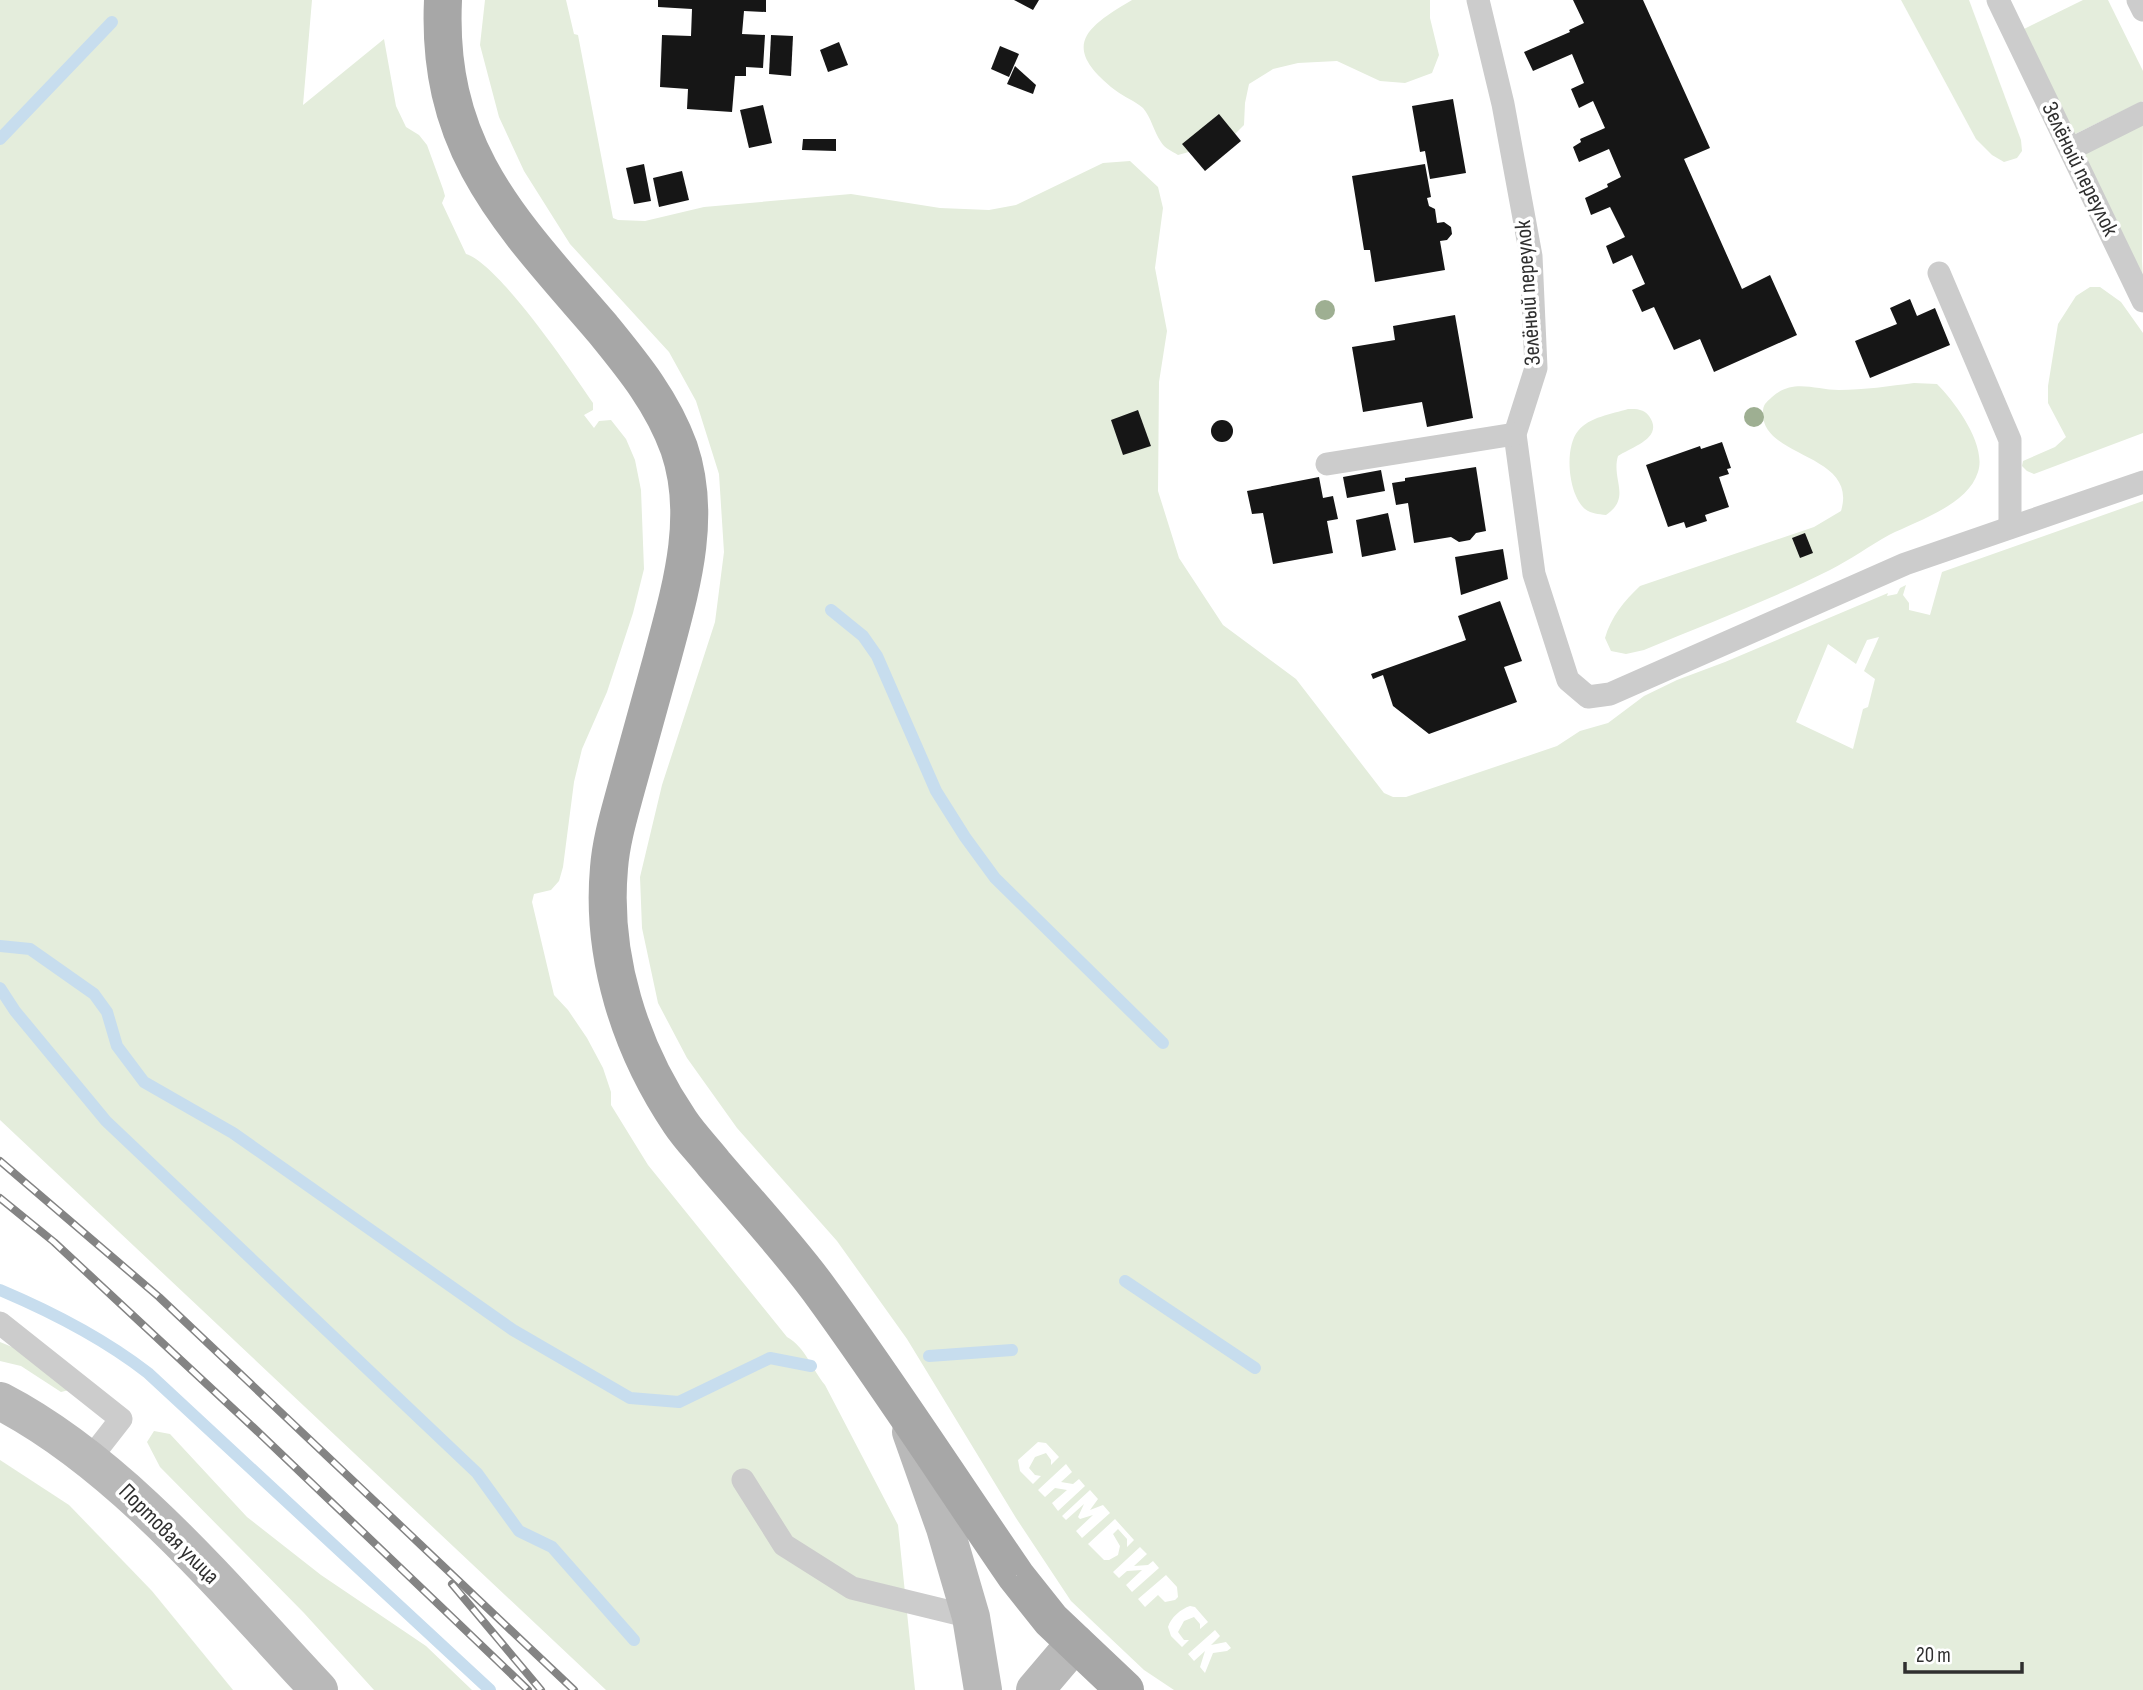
<svg xmlns="http://www.w3.org/2000/svg" width="2143" height="1690" font-family="'Sofia Sans Condensed',sans-serif">
<style>
.green{fill:#e4eddc;fill-rule:evenodd}
.lines{fill:none;stroke-linecap:round;stroke-linejoin:round}
.stream{stroke:#c7ddee;stroke-width:12}
.building{fill:#161616}
.lane{stroke:#ccc;stroke-width:23}
.secondary{stroke:#b9b9b9;stroke-width:38}
.primary{stroke:#a7a7a7;stroke-width:38}
.rail-casing{stroke:#848484;stroke-width:8}
.rail{stroke:#fff;stroke-width:5;stroke-dasharray:16;stroke-linecap:butt}
.tree{fill:#9eaf92}
.labels{text-anchor:middle;dominant-baseline:central;stroke-width:7;stroke-linejoin:round;paint-order:stroke}
.street-label{font-size:23px;fill:#2f2f2f;stroke:#fff}
</style>
<rect width="100%" height="100%" fill="#fff"/>
<!-- green -->
<g class="green">
<path d="M0 0H312L303 105 384 39 396 106 406 127 419 135 427 145 443 189 445 196 442 203 466 254C499 264 572 372 593 403V410L584 415 594 428 599 421 611 420 626 439 635 460 641 490 644 569 633 613 607 692 582 749 574 782 563 867 559 881 551 890 534 894 532 902 554 995 568 1010 587 1038 603 1068 611 1092V1105L648 1165 787 1337C805 1347 812 1369 825 1385L898 1525 915 1690H606L0 1120Z"/>
<path d="M485 0H566L574 34 578 35 613 218 618 220 645 221 704 207 851 194 940 208 989 210 1016 205 1103 163 1130 161 1158 187 1163 208 1155 268 1167 331 1159 382 1158 491 1179 558 1223 625 1296 679 1384 793 1393 797H1406L1557 746 1580 731 1608 723 1644 696 1677 680 1725 662 1888 593 1887 596 1897 594 1900 588 1906 585 1903 595 1909 603V610L1930 615 1942 572 2143 501V1690H1174L1144 1670 1071 1601 1016 1518 907 1339 837 1241 737 1128 687 1058 658 1003 642 928 640 877 662 785 715 622 724 552 719 474 696 401 669 352 570 244 524 171 499 117 480 45ZM1879 637 1864 671 1875 679 1868 707 1863 709 1853 749 1796 722 1828 644 1856 664 1867 640ZM1038 1442 1046 1443 1059 1457 1051 1465V1460L1046 1453 1035 1457 1029 1468 1035 1475 1041 1476 1033 1484 1020 1471 1018 1460ZM1066 1464 1072 1472 1061 1482 1073 1484 1079 1479 1085 1486 1058 1511 1052 1503 1067 1490 1055 1488 1045 1497 1038 1490ZM1090 1490 1098 1499 1090 1510 1103 1505 1110 1513 1082 1538 1076 1531 1093 1515 1080 1519 1078 1517 1084 1504 1066 1520 1062 1516ZM1115 1519 1134 1540 1127 1547V1539L1118 1529 1113 1534 1120 1546 1118 1555 1109 1560H1104L1088 1544ZM1140 1547 1147 1554 1134 1566 1148 1565 1153 1561 1159 1568 1132 1592 1126 1585 1142 1570 1127 1571 1119 1578 1113 1572ZM1166 1575 1177 1587 1178 1597 1175 1600 1165 1602 1158 1595 1145 1607 1138 1599ZM1190 1606 1195 1607 1208 1622 1200 1629V1624L1194 1617 1184 1621 1178 1632 1184 1640H1189L1182 1647 1171 1636 1168 1627C1171 1617 1181 1609 1190 1606ZM1215 1630 1220 1636 1211 1645 1226 1642 1231 1648 1227 1651 1213 1653 1205 1673 1200 1667 1205 1651 1194 1661 1188 1654Z"/>
<path d="M1132 0H1430V18L1439 55 1432 73 1405 83 1380 81 1337 61 1298 63 1273 69 1249 84 1245 103 1244 125 1228 141 1178 155C1172 151 1164 148 1161 142 1154 132 1151 117 1143 108 1135 101 1124 97 1115 90 1062 48 1082 29 1132 0Z"/>
<path d="M1901 0H1969L2021 140 2022 151 2017 158 2004 162 1992 155 1976 139Z"/>
<path d="M2083 0H2108L2143 71V101L2073 135 2022 30Z"/>
<path d="M2143 124 2142 261 2143 281 2078 154Z"/>
<path d="M2090 287H2100L2121 302 2143 333V433L2034 474 2027 471 2022 466 2023 461 2055 447 2066 437 2048 403V386L2058 324 2076 296Z"/>
<path d="M1914 383 1937 384C1955 402 1987 445 1978 472 1968 505 1917 521 1889 535 1869 546 1850 560 1830 570 1770 600 1706 624 1644 650L1626 654 1611 651 1605 638C1611 617 1624 601 1640 586L1814 527 1841 511C1859 452 1758 459 1763 410 1764 403 1768 401 1772 397 1793 378 1815 390 1839 390 1864 390 1890 386 1914 383Z"/>
<path d="M1628 409C1637 409 1644 409 1649 416 1665 438 1631 447 1618 456 1611 480 1632 497 1606 515 1598 514 1592 514 1585 509 1568 494 1564 448 1578 431 1589 417 1612 414 1628 409Z"/>
<path d="M0 1342 80 1375 73 1389 61 1392 21 1366 0 1361Z"/>
<path d="M154 1431 170 1434 247 1517 321 1575 426 1646 472 1690H374L304 1613 160 1467 147 1442Z"/>
<path d="M0 1460 69 1505 152 1591 233 1690H0Z"/>
</g>
<g class="lines">
<!-- stream -->
<g class="stream">
<path d="M0 139 112 22"/>
<path d="M831 610 863 636 877 656 936 791 965 837 995 878 1163 1043"/>
<path d="M0 946 30 949 94 994 107 1012 117 1046 144 1082 233 1133 513 1330 630 1398 679 1402 770 1358 811 1366"/>
<path d="M0 988 15 1011 106 1121 477 1473 519 1531 552 1547 634 1640"/>
<path d="M1125 1281 1255 1368"/>
<path d="M0 1290C52 1312 103 1338 148 1373L490 1690"/>
<path d="M929 1356 1012 1350"/>
</g>
</g>
<!-- building -->
<g class="building">
<path d="M658 0H766V12L744 11 742 34 765 35 763 68 746 67V76H735L732 112 687 109 688 89 660 87 662 35 691 36 692 9 658 7Z"/>
<path d="M1014 0H1039L1033 10Z"/>
<path d="M1573 0H1643L1710 148 1684 159 1742 289 1770 275 1797 335 1714 372 1700 339 1674 350 1654 307 1642 312 1632 290 1645 284 1632 255 1613 264 1606 246 1625 237 1610 207 1591 215 1585 198 1608 187 1607 184 1621 177 1609 149 1579 162 1573 147 1581 142 1580 139 1605 128 1593 101 1579 108 1571 89 1584 83 1572 54 1533 71 1524 52 1570 32 1569 30 1584 23Z"/>
<path d="M771 35 793 36 791 76 769 74Z"/>
<path d="M839 42 848 65 828 72 820 50Z"/>
<path d="M1000 46 1019 54 1009 77 991 69Z"/>
<path d="M1015 66 1036 85 1033 94 1007 84Z"/>
<path d="M1453 99 1466 173 1430 179 1425 151 1420 152 1412 106Z"/>
<path d="M763 105 772 143 749 148 740 110Z"/>
<path d="M1219 114 1241 141 1205 171 1182 144Z"/>
<path d="M803 139H836V151L802 150Z"/>
<path d="M644 164 651 201 634 204 626 168Z"/>
<path d="M1425 164 1431 197 1427 198 1429 206 1435 209 1437 223 1444 222 1451 227 1452 234 1447 240 1440 241 1445 270 1375 282 1370 250H1364L1352 176Z"/>
<path d="M682 171 689 200 659 207 653 178Z"/>
<path d="M1910 299 1917 316 1935 308 1950 345 1870 378 1855 341 1897 324 1890 308Z"/>
<path d="M1455 315 1473 418 1427 427 1422 402 1363 412 1352 347 1395 340 1393 326Z"/>
<path d="M1138 410 1151 446 1123 455 1111 420Z"/>
<circle cx="1222" cy="431" r="11"/>
<path d="M1722 442 1731 468 1727 469 1729 474 1719 477 1729 507 1705 515 1707 521 1686 528 1684 522 1668 527 1646 465 1700 446 1701 449Z"/>
<path d="M1476 467 1486 531 1476 533 1470 540 1459 542 1451 537 1414 543 1408 503 1396 505 1392 483 1405 481V478Z"/>
<path d="M1381 470 1385 491 1347 498 1343 477Z"/>
<path d="M1319 477 1323 498 1333 496 1338 519 1327 521 1333 553 1273 564 1263 513 1252 514 1247 491Z"/>
<path d="M1388 513 1396 550 1362 557 1356 520Z"/>
<path d="M1805 533 1813 553 1800 558 1792 538Z"/>
<path d="M1503 549 1508 579 1461 595 1455 557Z"/>
<path d="M1500 601 1522 661 1504 667 1517 702 1429 734 1393 706 1383 675 1373 679 1371 674 1466 640 1458 616Z"/>
</g>
<g class="lines">
<!-- lane -->
<g class="lane">
<path d="M1478 0 1503 104 1531 256 1536 368 1515 434 1534 574 1568 680 1588 697 1610 694 1905 564 2143 482"/>
<path d="M1998 0 2143 301"/>
<path d="M2138 0 2143 10"/>
<path d="M2071 149 2143 113"/>
<path d="M1939 273 2010 440V527"/>
<path d="M1327 464 1515 434"/>
<path d="M0 1323 121 1419 89 1460"/>
<path d="M743 1480 784 1545 852 1588 971 1617"/>
</g>
<!-- secondary -->
<g class="secondary">
<path d="M0 1401C122 1464 226 1591 319 1690"/>
<path d="M911 1432 945 1528 971 1617 983 1690"/>
<path d="M1035 1690 1075 1643"/>
</g>
<!-- primary -->
<path class="primary" d="M443 0C436 150 511 222 602 328 633 366 662 401 679 448 703 518 680 591 662 659 650 702 638 746 626 789 619 815 611 841 609 868 601 957 630 1048 680 1122 690 1137 703 1150 714 1164 749 1205 786 1245 818 1288 887 1382 950 1480 1016 1576L1051 1620 1125 1690"/>
<!-- rail casing -->
<g class="rail-casing">
<g id="rail">
<path d="M0 1161 159 1297 574 1690"/>
<path d="M0 1198 54 1242 255 1429 528 1690"/>
<path d="M452 1584 541 1690"/>
</g>
</g>
<!-- rail -->
<use href="#rail" class="rail"/>
</g>
<!-- trees -->
<g class="tree">
<circle cx="1325" cy="310" r="10"/>
<circle cx="1754" cy="417" r="10"/>
</g>
<g class="labels">
<!-- street labels -->
<g class="street-label">
<text transform="translate(2080 169) rotate(64)">Зелёный переулок</text>
<text transform="translate(1528 293) rotate(-94)">Зелёный переулок</text>
<text transform="translate(169 1534) rotate(45)">Портовая улица</text>
</g>
</g>
<!-- scale -->
<path d="M1905 1662v10h117v-10" fill="none" stroke="#2f2f2f" stroke-width="3.5"/>
<text x="1916" y="1662" font-size="21" fill="#2f2f2f" stroke="#ffffff" stroke-width="5" paint-order="stroke">20 m</text>
</svg>
